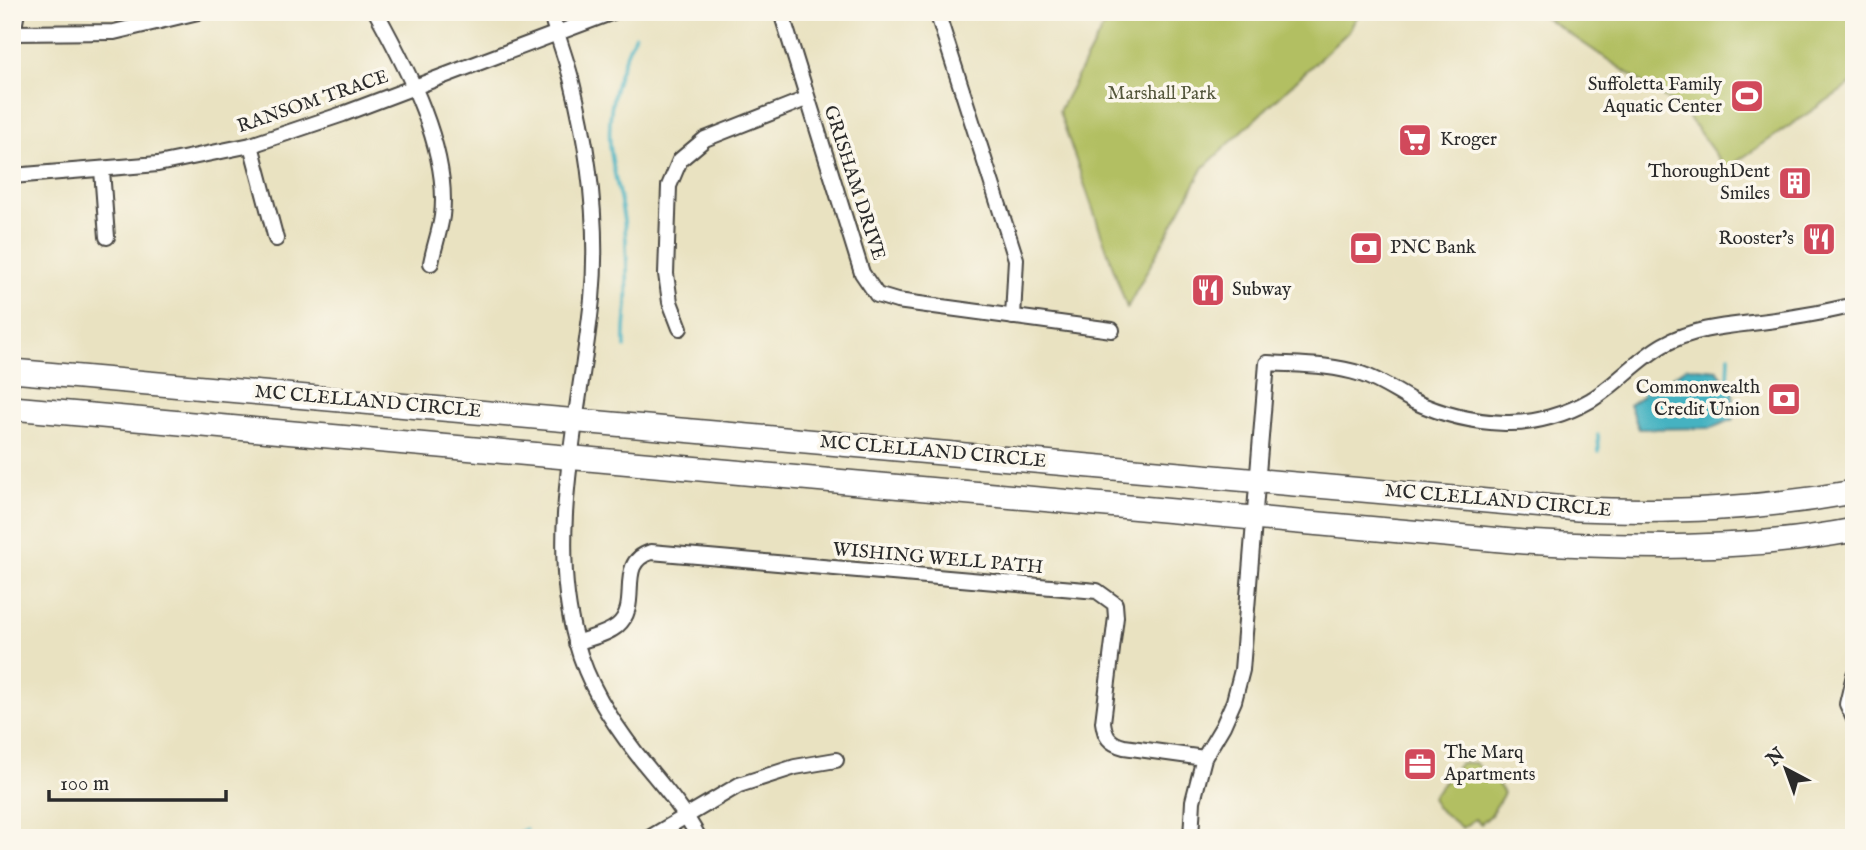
<svg xmlns="http://www.w3.org/2000/svg" width="1866" height="850" font-family="'IM FELL English',serif">
<style>
.green{fill:#b2bf62;stroke:#6e7546;stroke-width:2}
.water{fill:#45b2c1;stroke:#386e76;stroke-width:2}
.lines{fill:none;stroke-linecap:round;stroke-linejoin:round}
.stream{stroke:#45b2c1;stroke-width:3.5}
.minor-casing{stroke:#484642;stroke-width:18}
.trunk-casing{stroke:#484642;stroke-width:26}
.minor{stroke:#fff;stroke-width:14}
.trunk{stroke:#fff;stroke-width:23}
.labels{text-anchor:middle;dominant-baseline:central;stroke-width:7;stroke-linejoin:round;paint-order:stroke}
.poi-label{font-size:19px;fill:#2b2b2b;stroke:#fbf7ec;text-anchor:end}
.park-label{font-size:19px;fill:#54573c;stroke:#fbf7ec}
.street-label{font-size:19px;fill:#2b2b2b;stroke:#fbf7ec}
</style>
<rect width="100%" height="100%" fill="#fbf7ec"/>
<filter id="ink" filterUnits="userSpaceOnUse"><feTurbulence type="fractalNoise" baseFrequency=".0143" numOctaves="2"/><feDisplacementMap in="SourceGraphic" scale="14" xChannelSelector="R" yChannelSelector="G"/><feConvolveMatrix kernelMatrix="1 2 1 2 8 2 1 2 1" color-interpolation-filters="sRGB"/></filter>
<filter id="wash" filterUnits="userSpaceOnUse"><feTurbulence type="fractalNoise" baseFrequency=".00686" numOctaves="4" result="noise"/><feDisplacementMap in="SourceGraphic" scale="28" xChannelSelector="R" yChannelSelector="G"/><feGaussianBlur stdDeviation="1.57" result="paint"/><feColorMatrix in="noise" values="0 0 0 0 0 0 0 0 0 0 0 0 0 0 0 0 0 1.4 0 .05"/><feComposite in="paint" operator="in"/></filter>
<g filter="url(#wash)">
<rect width="100%" height="100%" fill="#e9e2c1"/>
<!-- green -->
<g class="green">
<path d="M1111 12H1360L1348 32 1204 167 1127 308 1059 111Z"/>
<path d="M1537 12H1854V82L1726 169 1684 111Z"/>
<path d="M1460 763H1475L1495 780 1504 793 1491 815 1481 824 1475 819 1462 828 1436 807 1432 797Z"/>
</g>
<!-- water -->
<path class="water" d="M1687 367 1717 370 1733 390 1734 419 1711 428 1639 429 1629 405Z"/>
<g class="lines">
<!-- stream -->
<g class="stream">
<path d="M625 347C624 332 626 319 627 304 628 285 627 264 626 245 626 211 613 178 610 144 607 107 619 67 635 35"/>
<path d="M1724 386 1728 384 1729 355"/>
<path d="M1642 390 1647 398"/>
<path d="M1598 435 1599 452"/>
<path d="M508 838 526 829"/>
</g>
</g>
</g>
<g filter="url(#ink)">
<g class="lines">
<!-- minor casing -->
<g class="minor-casing">
<g id="minor">
<path d="M376 12C407 68 450 150 442 216 440 231 434 247 431 263"/>
<path d="M550 12C557 34 565 56 571 78 589 150 599 225 592 299 581 408 546 535 576 641 587 683 610 719 636 753 658 781 682 806 699 838"/>
<path d="M781 12 862 273 877 295 897 301 1112 330"/>
<path d="M937 12 1016 259 1013 317"/>
<path d="M12 33 114 32 198 12"/>
<path d="M13 33 17 12"/>
<path d="M251 145 276 239"/>
<path d="M102 170 107 237"/>
<path d="M12 176 158 164 251 145 343 114 613 12"/>
<path d="M680 328 670 302 666 274 669 186 680 160 705 139 806 99"/>
<path d="M576 643C589 638 606 635 617 626 643 605 614 563 651 552L1097 591 1115 604 1116 617 1103 722C1105 737 1109 743 1124 747L1204 758"/>
<path d="M1854 675 1847 704 1854 719"/>
<path d="M649 838 739 785 795 767 836 760"/>
<path d="M1191 838 1193 801 1204 758 1223 726 1234 701 1242 670 1267 363C1299 365 1331 364 1361 374 1380 380 1396 392 1413 401 1441 414 1474 422 1505 423 1534 424 1567 414 1591 400 1617 384 1637 360 1663 345 1694 328 1726 326 1760 322 1791 318 1823 313 1854 305"/>
</g>
</g>
<!-- trunk casing -->
<g class="trunk-casing">
<g id="trunk">
<path d="M12 371 1578 509C1673 513 1760 509 1854 492"/>
<path d="M12 408 1524 542C1634 548 1744 551 1854 530"/>
</g>
</g>
<!-- minor -->
<use href="#minor" class="minor"/>
<!-- trunk -->
<use href="#trunk" class="trunk"/>
</g>
</g>
<!-- icons -->
<defs>
<g id="stadium-square" transform="scale(1.75)"><rect x="-9" y="-9" width="18" height="18" rx="4" fill="#d1495b" stroke="#fbf7ec"/><path d="M0-5a6.5 5 0 1 0 0 10a6.5 5 0 1 0 0-10ZM-3.5-1.8h7v3.6h-7Z" fill="#fff"/></g>
<g id="supermarket-square" transform="scale(1.75)"><rect x="-9" y="-9" width="18" height="18" rx="4" fill="#d1495b" stroke="#fbf7ec"/><path d="M-6-5.5h2.5l.6 2H6L4.5 2H-2.5L-4.4-4H-6ZM-1.5 3.2a1.3 1.3 0 1 0 .1 0ZM3 3.2a1.3 1.3 0 1 0 .1 0Z" fill="#fff"/></g>
<g id="building-square" transform="scale(1.75)"><rect x="-9" y="-9" width="18" height="18" rx="4" fill="#d1495b" stroke="#fbf7ec"/><path d="M-4-6H4V6H1V3H-1V6H-4ZM-2.5-4.3h1.7v1.8h-1.7ZM.8-4.3h1.7v1.8H.8ZM-2.5-1h1.7V.8h-1.7ZM.8-1h1.7V.8H.8Z" fill="#fff"/></g>
<g id="restaurant-square" transform="scale(1.75)"><rect x="-9" y="-9" width="18" height="18" rx="4" fill="#d1495b" stroke="#fbf7ec"/><path d="M-5-6h1v4h1v-4h1v4h1v-4h1v5L-1.5 .5V6h-2V.5L-5-1ZM5-6V6H3V1.5H1.5Q1.5-4 5-6Z" fill="#fff"/></g>
<g id="bank-square" transform="scale(1.75)"><rect x="-9" y="-9" width="18" height="18" rx="4" fill="#d1495b" stroke="#fbf7ec"/><path d="M-6-4H6V4H-6ZM0-2.3a2.3 2.3 0 1 0 0 4.6a2.3 2.3 0 1 0 0-4.6Z" fill="#fff"/></g>
<g id="office-square" transform="scale(1.75)"><rect x="-9" y="-9" width="18" height="18" rx="4" fill="#d1495b" stroke="#fbf7ec"/><path d="M-6-3h4V-5.5h4V-3h4V5H-6ZM-1-4.5V-3h2v-1.5ZM-6 0V1H6V0Z" fill="#fff"/></g>
</defs>
<g fill-rule="evenodd">
<use href="#stadium-square" x="1747" y="96"/>
<use href="#supermarket-square" x="1415" y="140"/>
<use href="#building-square" x="1795" y="183"/>
<use href="#restaurant-square" x="1819" y="239"/>
<use href="#bank-square" x="1366" y="248"/>
<use href="#restaurant-square" x="1208" y="290"/>
<use href="#bank-square" x="1784" y="399"/>
<use href="#office-square" x="1420" y="764"/>
</g>
<g class="labels">
<!-- poi labels -->
<g class="poi-label">
<text x="1722" y="85">Suffoletta Family<tspan x="1722" dy="22">Aquatic Center</tspan></text>
<text x="1440" y="140" text-anchor="start">Kroger</text>
<text x="1770" y="172">ThoroughDent<tspan x="1770" dy="22">Smiles</tspan></text>
<text x="1794" y="239">Rooster’s</text>
<text x="1390" y="248" text-anchor="start">PNC Bank</text>
<text x="1232" y="290" text-anchor="start">Subway</text>
<text x="1760" y="388">Commonwealth<tspan x="1760" dy="22">Credit Union</tspan></text>
<text x="1444" y="753" text-anchor="start">The Marq<tspan x="1444" dy="22">Apartments</tspan></text>
</g>
<!-- park labels -->
<g class="park-label">
<text x="1162" y="94">Marshall Park</text>
</g>
<!-- street labels -->
<g class="street-label">
<text transform="translate(313 102) rotate(-19)">RANSOM TRACE</text>
<text transform="translate(854 183) rotate(72)">GRISHAM DRIVE</text>
<text transform="translate(368 402) rotate(5)">MC CLELLAND CIRCLE</text>
<text transform="translate(933 452) rotate(5)">MC CLELLAND CIRCLE</text>
<text transform="translate(1498 501) rotate(5)">MC CLELLAND CIRCLE</text>
<text transform="translate(938 559) rotate(5)">WISHING WELL PATH</text>
</g>
</g>
<!-- margin -->
<rect width="1866" height="850" fill="none" stroke="#fbf7ec" stroke-width="42"/>
<!-- north arrow -->
<g transform="translate(1786 769) rotate(319)" stroke="#fbf7ec" stroke-width="5" paint-order="stroke">
<path d="M0-5L12 26L0 18L-12 26Z" fill="#2b2b2b"/>
<text y="-10" font-size="19" font-weight="bold" text-anchor="middle" fill="#2b2b2b">N</text>
</g>
<!-- scale -->
<path d="M49 790v10h177v-10" fill="none" stroke="#2b2b2b" stroke-width="3.5"/>
<text x="60" y="790" font-size="21" fill="#2b2b2b" stroke="#fbf7ec" stroke-width="5" paint-order="stroke">100 m</text>
</svg>
